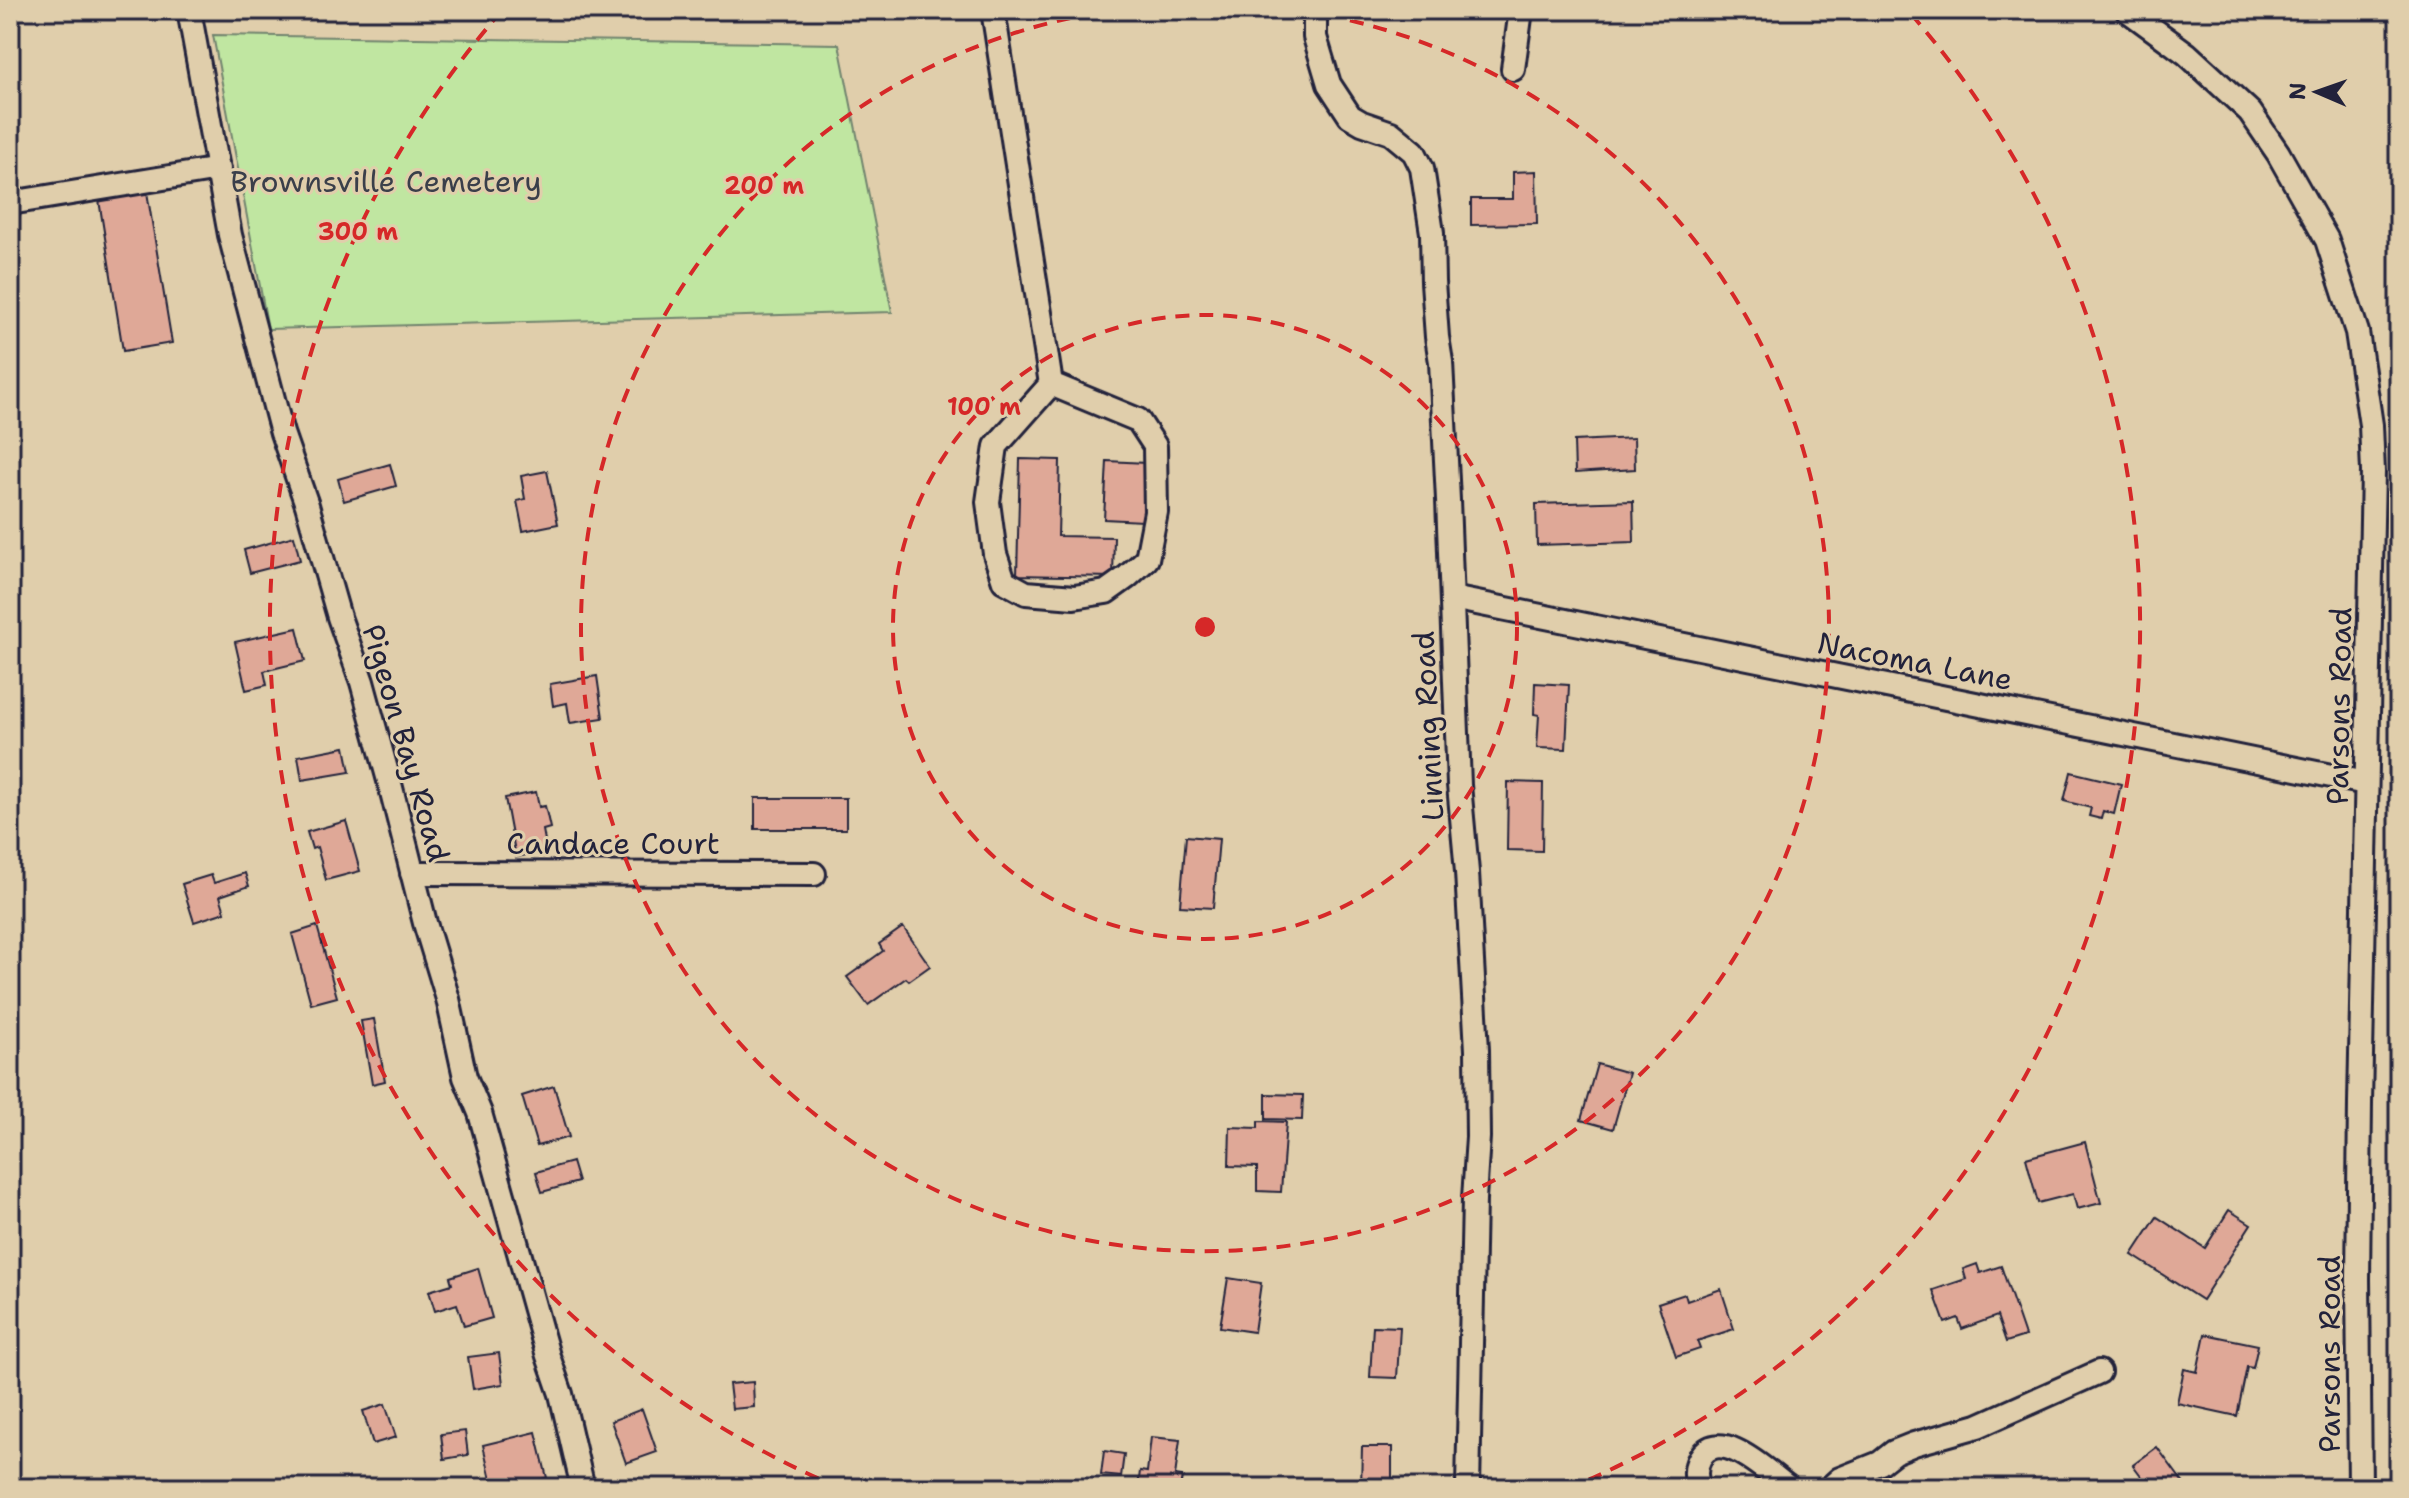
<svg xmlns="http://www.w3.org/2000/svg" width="2409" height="1498" font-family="'Shantell Sans',sans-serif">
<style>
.green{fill:#c0e6a1;stroke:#71846e;stroke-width:2}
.building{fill:#dfa897;stroke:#22223b;stroke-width:2}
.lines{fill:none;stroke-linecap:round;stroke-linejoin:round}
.minor-casing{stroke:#22223b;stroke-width:28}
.minor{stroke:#e0ceab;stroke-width:22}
.ring{fill:none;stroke:#d62828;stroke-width:4;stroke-dasharray:14 10}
.labels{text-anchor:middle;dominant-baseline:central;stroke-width:6;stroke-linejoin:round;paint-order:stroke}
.park-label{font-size:30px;fill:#3a3f4a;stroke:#e0ceab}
.street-label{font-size:30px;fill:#22223b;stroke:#e0ceab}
.centre{fill:#d62828;stroke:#e0ceab;stroke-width:4}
.ring-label{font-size:24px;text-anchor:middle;font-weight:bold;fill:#d62828;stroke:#e0ceab;stroke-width:6;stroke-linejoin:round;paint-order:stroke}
</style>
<rect width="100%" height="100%" fill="#e0ceab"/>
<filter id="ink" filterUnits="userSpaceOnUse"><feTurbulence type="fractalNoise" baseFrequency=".0125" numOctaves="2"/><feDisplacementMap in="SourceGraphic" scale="16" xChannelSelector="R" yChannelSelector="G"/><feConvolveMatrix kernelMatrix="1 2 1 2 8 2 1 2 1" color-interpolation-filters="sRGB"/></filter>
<g filter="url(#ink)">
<!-- green -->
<path class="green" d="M213 35 839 44 892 312 268 329Z"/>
<!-- building -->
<g class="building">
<path d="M1536 171 1537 224 1471 225V199H1513V172Z"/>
<path d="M147 192 172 343 123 351 99 200Z"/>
<path d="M1634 438 1635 469 1575 473 1574 441Z"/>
<path d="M1020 459 1060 460 1058 536 1114 537 1113 577 1017 575Z"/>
<path d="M1107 461 1146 463 1143 521 1104 519Z"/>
<path d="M390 464 396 486 344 501 338 479Z"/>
<path d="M547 471 558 524 523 531 517 501 525 499 521 476Z"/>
<path d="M1633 501 1634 542 1537 545 1536 504Z"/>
<path d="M294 536 300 560 250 573 244 550Z"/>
<path d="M297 628 305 661 264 671 267 685 246 690 235 642Z"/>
<path d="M597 676 603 718 570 723 567 703 553 706 550 684Z"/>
<path d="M1535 683 1569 685 1566 749 1537 748 1539 715 1534 714Z"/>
<path d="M345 747 350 772 302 780 298 756Z"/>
<path d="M2071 772 2121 784 2114 814 2103 811 2101 819 2089 816 2091 808 2064 801Z"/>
<path d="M1508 782 1543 783 1542 851 1507 850Z"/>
<path d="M536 792 539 807 545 806 550 828 543 830 547 851 516 857 505 798Z"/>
<rect x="755" y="798" width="91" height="31"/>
<path d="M346 821 360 871 326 880 317 847 312 849 307 832Z"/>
<path d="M1186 836 1219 839 1213 908 1180 906Z"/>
<path d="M245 873 249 886 220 896 225 912 194 922 182 884 211 875 214 883Z"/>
<path d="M317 926 337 997 311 1004 292 934Z"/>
<path d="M903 927 930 966 909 981 906 978 868 1005 847 977 883 951 879 944Z"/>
<path d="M374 1019 385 1081 372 1084 361 1021Z"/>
<path d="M1597 1064 1629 1073 1613 1129 1581 1120Z"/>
<path d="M554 1086 569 1137 537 1146 522 1096Z"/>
<path d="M1266 1094 1303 1095 1302 1120 1266 1119Z"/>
<path d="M1258 1121 1286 1122 1281 1192 1257 1191V1167L1229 1166 1230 1127 1258 1128Z"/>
<path d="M2085 1142 2101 1203 2077 1209 2073 1194 2038 1203 2026 1158Z"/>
<rect x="2395" y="1153" width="4" height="41"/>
<path d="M572 1162 578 1182 542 1192 536 1172Z"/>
<path d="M2229 1210 2251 1224 2202 1300 2132 1255 2157 1217 2205 1248Z"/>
<path d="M1977 1264 1980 1273 2001 1266 2025 1336 2006 1342 1997 1316 1962 1329 1958 1318 1945 1323 1933 1290 1966 1279 1963 1269Z"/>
<path d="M478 1268 492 1318 464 1326 457 1304 435 1311 429 1291 452 1284 450 1277Z"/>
<path d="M1228 1278 1261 1283 1254 1332 1220 1327Z"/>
<path d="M1721 1289 1734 1329 1697 1341 1700 1349 1676 1357 1658 1303 1685 1294 1687 1301Z"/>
<path d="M1373 1326 1400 1327 1397 1378 1370 1377Z"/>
<path d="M2205 1334 2258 1345 2253 1368 2247 1367 2237 1416 2177 1403 2184 1369 2197 1372Z"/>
<path d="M499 1353 503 1384 473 1389 468 1357Z"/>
<path d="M753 1382 754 1407 732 1409 729 1384Z"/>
<path d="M385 1404 396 1437 373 1444 363 1411Z"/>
<path d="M642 1409 657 1452 626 1463 611 1421Z"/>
<path d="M465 1431 468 1455 444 1459 441 1434Z"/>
<path d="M536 1432 547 1478 493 1488 483 1445Z"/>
<path d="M1151 1437 1180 1440 1175 1476 1182 1477 1180 1488H1138L1140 1471 1147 1472Z"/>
<path d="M1362 1447H1392V1488H1361Z"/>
<path d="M2157 1447 2187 1488H2136L2145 1481 2133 1465Z"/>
<path d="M1104 1451 1124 1454 1121 1477 1101 1475Z"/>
</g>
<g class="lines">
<!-- minor casing -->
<g class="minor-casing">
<g id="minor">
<path d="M189 10 230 235 282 433 307 505 339 617 362 682 391 788 425 923 448 999 465 1077 480 1113 548 1356 561 1394 583 1488"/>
<path d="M993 10 1051 384"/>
<path d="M1315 10V37L1329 84 1350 116 1362 123 1391 133 1414 152 1422 168 1432 233 1433 282 1437 337 1441 362 1448 500 1459 785 1467 872 1477 1050 1478 1137 1474 1199 1468 1488"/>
<path d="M2127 10 2187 54 2250 112 2278 153 2327 240 2357 332 2371 425 2373 472 2360 1103 2358 1279 2360 1488"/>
<path d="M1513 69 1521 10"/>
<path d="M10 203 219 169"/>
<path d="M1051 384 1138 420 1155 446 1156 512 1147 559 1127 577 1106 592 1074 597 1026 593 1004 581 995 554 988 502 996 446Z"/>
<path d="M1452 598 2366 783"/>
<path d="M412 873 814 874"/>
<path d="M1699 1488C1695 1478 1695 1467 1700 1458 1720 1424 1769 1474 1789 1488"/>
<path d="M1830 1488 1840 1479 1880 1463 1894 1452 1914 1444 1978 1426 2099 1372"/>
</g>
</g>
<!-- minor -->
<use href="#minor" class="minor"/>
</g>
</g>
<!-- distance rings -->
<g class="ring">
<circle cx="1205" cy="627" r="312"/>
<path d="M1303 11A624 624 0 1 1 1107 11"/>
<path d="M840 1488A935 935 0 0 1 499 14M1911 14A935 935 0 0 1 1570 1488"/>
</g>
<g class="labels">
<!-- park labels -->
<g class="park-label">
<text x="386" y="181">Brownsville Cemetery</text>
</g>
<!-- street labels -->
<g class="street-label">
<text transform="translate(1915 661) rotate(11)">Nacoma Lane</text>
<text transform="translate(2339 706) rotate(-89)">Parsons Road</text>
<text transform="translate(1428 726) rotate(-93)">Linning Road</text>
<text transform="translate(406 743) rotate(74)">Pigeon Bay Road</text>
<text x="613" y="843">Candace Court</text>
<text transform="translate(2329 1354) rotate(-90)">Parsons Road</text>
</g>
</g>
<circle cx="1205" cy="627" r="12" class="centre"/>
<g class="ring-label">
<text x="764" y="194">200 m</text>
<text x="358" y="240">300 m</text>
<text x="984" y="415">100 m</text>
</g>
<!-- margin -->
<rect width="2409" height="1498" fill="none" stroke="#e0ceab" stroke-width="40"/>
<rect x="20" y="20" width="2369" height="1458" fill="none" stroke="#22223b" stroke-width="3" filter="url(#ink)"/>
<!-- north arrow -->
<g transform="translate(2317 92) rotate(272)" stroke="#e0ceab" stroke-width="6" paint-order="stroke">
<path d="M0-6L14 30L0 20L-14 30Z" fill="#22223b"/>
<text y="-12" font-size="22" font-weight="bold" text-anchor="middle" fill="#22223b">N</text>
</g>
</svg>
